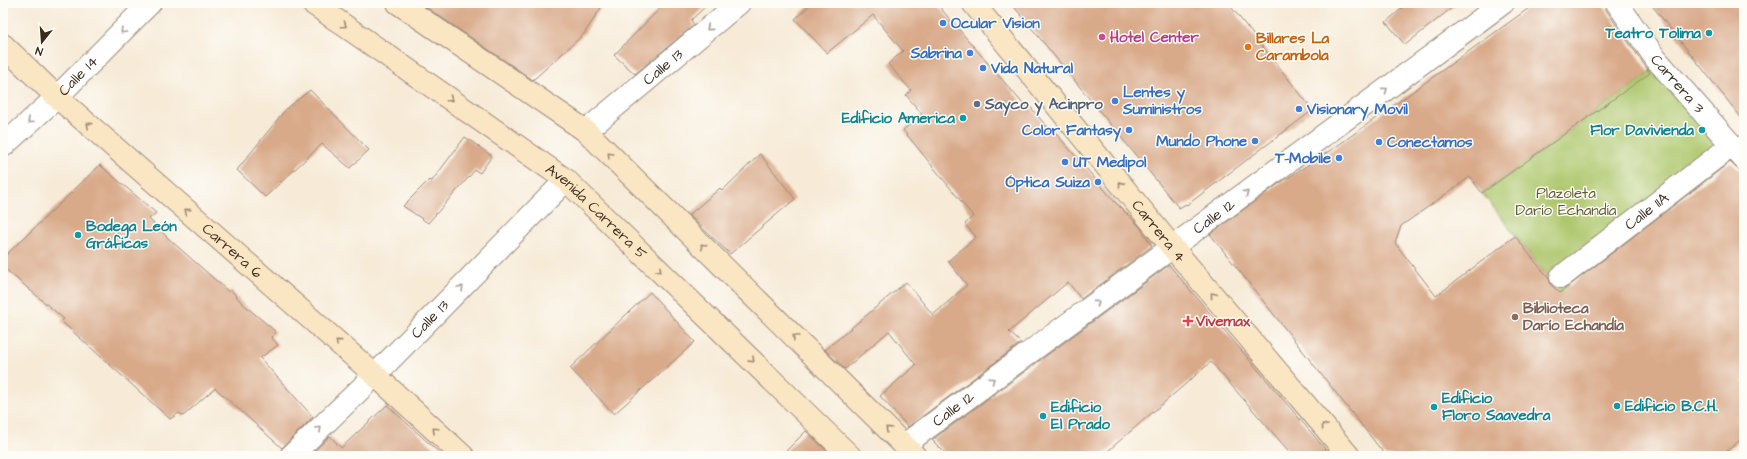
<svg xmlns="http://www.w3.org/2000/svg" width="1747" height="459" font-family="'Architects Daughter',sans-serif">
<style>
.green{fill:#aec76d;stroke:#747846}
.building{fill:#d9aa8a}
.lines{fill:none;stroke-linecap:round;stroke-linejoin:round}
.street-casing{stroke:#998a7b;stroke-width:24}
.secondary-casing{stroke:#998a7b;stroke-width:24}
.street{stroke:#fff;stroke-width:22}
.secondary{stroke:#fbe6c4;stroke-width:22}
.oneway{stroke:#9b8871}
.oneway2{stroke:#a79f9a}
.shop-dot{fill:#3f7fe0;stroke:#fdfcf7;stroke-width:1.5}
.culture-dot{fill:#0f9aa8;stroke:#fdfcf7;stroke-width:1.5}
.hotel-dot{fill:#d1479c;stroke:#fdfcf7;stroke-width:1.5}
.food-dot{fill:#e8710a;stroke:#fdfcf7;stroke-width:1.5}
.service-dot{fill:#5c6f8a;stroke:#fdfcf7;stroke-width:1.5}
.education-dot{fill:#8d6e63;stroke:#fdfcf7;stroke-width:1.5}
.health-dot{fill:#e0444e;stroke:#fdfcf7;stroke-width:1.5}
.labels{text-anchor:middle;dominant-baseline:central;stroke-width:3;stroke-linejoin:round;paint-order:stroke}
.shop-label{font-size:15px;font-weight:bold;fill:#366cbe;stroke:#fdfcf7;text-anchor:start}
.culture-label{font-size:15px;font-weight:bold;fill:#0d838f;stroke:#fdfcf7;text-anchor:start}
.hotel-label{font-size:15px;font-weight:bold;fill:#b23c85;stroke:#fdfcf7;text-anchor:start}
.food-label{font-size:15px;font-weight:bold;fill:#c56008;stroke:#fdfcf7;text-anchor:start}
.street-label{font-size:15px;fill:#3b2a1e;stroke:#fdfcf7}
.service-label{font-size:15px;font-weight:bold;fill:#4e5e75;stroke:#fdfcf7;text-anchor:start}
.park-label{font-size:15px;fill:#5e5936;stroke:#fdfcf7}
.education-label{font-size:15px;font-weight:bold;fill:#785e54;stroke:#fdfcf7;text-anchor:start}
.health-label{font-size:15px;font-weight:bold;fill:#be3a42;stroke:#fdfcf7;text-anchor:start}
</style>
<rect width="100%" height="100%" fill="#fdfcf7"/>
<filter id="ink" filterUnits="userSpaceOnUse"><feTurbulence type="fractalNoise" baseFrequency=".025" numOctaves="2"/><feDisplacementMap in="SourceGraphic" scale="8" xChannelSelector="R" yChannelSelector="G"/><feConvolveMatrix kernelMatrix="1 2 1 2 8 2 1 2 1" color-interpolation-filters="sRGB"/></filter>
<filter id="wash" filterUnits="userSpaceOnUse"><feTurbulence type="fractalNoise" baseFrequency=".012" numOctaves="4" result="noise"/><feDisplacementMap in="SourceGraphic" scale="16" xChannelSelector="R" yChannelSelector="G"/><feGaussianBlur stdDeviation="0.9" result="paint"/><feColorMatrix in="noise" values="0 0 0 0 0 0 0 0 0 0 0 0 0 0 0 0 0 1.4 0 .05"/><feComposite in="paint" operator="in"/></filter>
<g filter="url(#wash)">
<rect width="100%" height="100%" fill="#f7ebd8"/>
<!-- green -->
<path class="green" d="M1656 59 1732 145 1561 277 1619 348 1610 356 1482 193 1650 73Z"/>
<g id="blocks">
<!-- building -->
<g class="building">
<path d="M420 3H604L584 34 533 80Z"/>
<path d="M665 3H709L691 20 694 25 635 74 614 55Z"/>
<path d="M812 3H936L1024 105 1027 103 1052 133 1054 131 1115 202 1140 227 1152 246 1081 299 1068 282 1009 332 1021 343 908 427 880 396 916 365 889 331 845 369 825 350 906 282 933 315 967 285 948 261 976 237 965 224 973 216 903 130 922 114 906 95 911 90 888 64 903 51 873 15 827 53 795 19Z"/>
<path d="M1011 3H1228L1313 110 1187 205 1186 204 1179 208Z"/>
<path d="M1408 3H1458L1405 45 1386 22Z"/>
<path d="M1536 3H1601L1650 73 1482 193 1470 177 1401 226 1395 243 1436 296 1515 236 1549 279 1551 285 1560 293 1730 162 1740 171H1744V437L1721 456H1386L1210 234 1277 185 1337 146Z"/>
<path d="M1650 3H1744V121L1724 96Z"/>
<path d="M310 90 369 150 350 168 322 144 265 197 237 170 286 109Z"/>
<path d="M465 137 492 156 480 173 475 170 428 223 403 206 429 180 432 181Z"/>
<path d="M760 154 795 199 730 254 689 215 720 188 722 191Z"/>
<path d="M100 165 156 213 149 219 169 239 229 292 231 290 242 303 276 332 271 337 278 345 260 358 313 417 282 448 215 388 183 416 179 413 170 419 61 321 64 319 3 267V258Z"/>
<path d="M1169 265 1331 456H1293L1211 362 1102 456H948L932 440Z"/>
<path d="M650 292 695 342 614 414 570 368Z"/>
<path d="M387 405 443 456H309L330 436 341 448Z"/>
<path d="M806 431 832 456H781Z"/>
</g>
</g>
</g>
<g filter="url(#ink)">
<use href="#blocks" fill-opacity="0" stroke="#998a7b" stroke-width="1"/>
<g class="lines">
<!-- street casing -->
<g class="street-casing">
<g id="street">
<path id="s1" d="M1617 3 1656 59 1744 159"/>
<path id="s2" d="M586 131 739 3"/>
<path id="s3" d="M3 146 57 97 150 3"/>
<path id="s4" d="M1561 277 1732 145"/>
<path id="s5" d="M904 445 1503 3"/>
<path id="s6" d="M291 456 375 375 566 180"/>
</g>
</g>
<!-- secondary casing -->
<g class="secondary-casing">
<g id="secondary">
<path id="s7" d="M312 3 566 180 850 456"/>
<path d="M398 3 586 131 915 456"/>
<path id="s8" d="M973 3 1172 247 1349 456"/>
<path id="s9" d="M3 45 57 97 375 375 463 456"/>
</g>
</g>
<!-- street -->
<use href="#street" class="street"/>
<!-- secondary -->
<use href="#secondary" class="secondary"/>
</g>
<!-- one-way arrows -->
<defs><path id="oneway-chevron" d="M-2-3.5L2.5 0L-2 3.5" fill="none" stroke-width="1.6" stroke-linecap="round" stroke-linejoin="round"/></defs>
<g class="oneway">
<use href="#oneway-chevron" transform="translate(344 25) rotate(35)"/>
<use href="#oneway-chevron" transform="translate(450 99) rotate(35)"/>
<use href="#oneway-chevron" transform="translate(89 125) rotate(-139)"/>
<use href="#oneway-chevron" transform="translate(610 155) rotate(-135)"/>
<use href="#oneway-chevron" transform="translate(1121 184) rotate(-129)"/>
<use href="#oneway-chevron" transform="translate(187 211) rotate(-139)"/>
<use href="#oneway-chevron" transform="translate(703 246) rotate(-135)"/>
<use href="#oneway-chevron" transform="translate(659 270) rotate(44)"/>
<use href="#oneway-chevron" transform="translate(1213 295) rotate(-130)"/>
<use href="#oneway-chevron" transform="translate(795 337) rotate(-135)"/>
<use href="#oneway-chevron" transform="translate(338 342) rotate(-139)"/>
<use href="#oneway-chevron" transform="translate(752 360) rotate(44)"/>
<use href="#oneway-chevron" transform="translate(1324 426) rotate(-130)"/>
<use href="#oneway-chevron" transform="translate(888 429) rotate(-136)"/>
<use href="#oneway-chevron" transform="translate(435 430) rotate(-137)"/>
</g>
<g class="oneway2">
<use href="#oneway-chevron" transform="translate(709 28) rotate(140)"/>
<use href="#oneway-chevron" transform="translate(123 31) rotate(135)"/>
<use href="#oneway-chevron" transform="translate(1385 90) rotate(-36)"/>
<use href="#oneway-chevron" transform="translate(30 121) rotate(138)"/>
<use href="#oneway-chevron" transform="translate(1246 193) rotate(-36)"/>
<use href="#oneway-chevron" transform="translate(461 288) rotate(-46)"/>
<use href="#oneway-chevron" transform="translate(1097 303) rotate(-36)"/>
<use href="#oneway-chevron" transform="translate(992 380) rotate(-36)"/>
<use href="#oneway-chevron" transform="translate(319 429) rotate(-44)"/>
</g>
</g>
<!-- markers -->
<g class="shop-dot">
<circle cx="943" cy="23" r="4"/>
<circle cx="970" cy="53" r="4"/>
<circle cx="983" cy="68" r="4"/>
<circle cx="1115" cy="101" r="4"/>
<circle cx="1299" cy="109" r="4"/>
<circle cx="1129" cy="130" r="4"/>
<circle cx="1255" cy="141" r="4"/>
<circle cx="1379" cy="142" r="4"/>
<circle cx="1339" cy="158" r="4"/>
<circle cx="1065" cy="162" r="4"/>
<circle cx="1098" cy="182" r="4"/>
</g>
<g class="culture-dot">
<circle cx="1709" cy="33" r="4"/>
<circle cx="963" cy="118" r="4"/>
<circle cx="1702" cy="130" r="4"/>
<circle cx="78" cy="235" r="4"/>
<circle cx="1617" cy="406" r="4"/>
<circle cx="1434" cy="407" r="4"/>
<circle cx="1043" cy="416" r="4"/>
</g>
<circle class="hotel-dot" cx="1102" cy="37" r="4"/>
<circle class="food-dot" cx="1248" cy="47" r="4"/>
<circle class="service-dot" cx="977" cy="104" r="4"/>
<circle class="education-dot" cx="1515" cy="317" r="4"/>
<path class="health-dot" d="M1186 315h4v4h4v4h-4v4h-4v-4h-4v-4h4z"/>
<g class="labels">
<!-- shop labels -->
<g class="shop-label">
<text x="951" y="23">Ocular Vision</text>
<text x="962" y="53" text-anchor="end">Sabrina</text>
<text x="991" y="68">Vida Natural</text>
<text x="1123" y="92">Lentes y<tspan x="1123" dy="17">Suministros</tspan></text>
<text x="1307" y="109">Visionary Movil</text>
<text x="1121" y="130" text-anchor="end">Color Fantasy</text>
<text x="1247" y="141" text-anchor="end">Mundo Phone</text>
<text x="1387" y="142">Conectamos</text>
<text x="1331" y="158" text-anchor="end">T-Mobile</text>
<text x="1073" y="162">UT Medipol</text>
<text x="1090" y="182" text-anchor="end">Óptica Suiza</text>
</g>
<!-- culture labels -->
<g class="culture-label">
<text x="1701" y="33" text-anchor="end">Teatro Tolima</text>
<text x="955" y="118" text-anchor="end">Edificio America</text>
<text x="1694" y="130" text-anchor="end">Flor Davivienda</text>
<text x="86" y="226">Bodega León<tspan x="86" dy="17">Gráficas</tspan></text>
<text x="1442" y="398">Edificio<tspan x="1442" dy="17">Floro Saavedra</tspan></text>
<text x="1625" y="406">Edificio B.C.H.</text>
<text x="1051" y="407">Edificio<tspan x="1051" dy="17">El Prado</tspan></text>
</g>
<!-- hotel labels -->
<g class="hotel-label">
<text x="1110" y="37">Hotel Center</text>
</g>
<!-- food labels -->
<g class="food-label">
<text x="1256" y="38">Billares La<tspan x="1256" dy="17">Carambola</tspan></text>
</g>
<!-- street labels -->
<g class="street-label">
<text stroke="none"><textPath href="#s2" startOffset="100">Calle 13</textPath></text>
<text stroke="none"><textPath href="#s3" startOffset="103">Calle 14</textPath></text>
<text stroke="none"><textPath href="#s1" startOffset="101">Carrera 3</textPath></text>
<text stroke="none"><textPath href="#s4" startOffset="108">Calle 11A</textPath></text>
<text stroke="none"><textPath href="#s7" startOffset="353">Avenida Carrera 5</textPath></text>
<text stroke="none"><textPath href="#s5" startOffset="385">Calle 12</textPath></text>
<text stroke="none"><textPath href="#s8" startOffset="294">Carrera 4</textPath></text>
<text stroke="none"><textPath href="#s9" startOffset="308">Carrera 6</textPath></text>
<text stroke="none"><textPath href="#s6" startOffset="195">Calle 13</textPath></text>
<text stroke="none"><textPath href="#s5" startOffset="61">Calle 12</textPath></text>
</g>
<!-- service labels -->
<g class="service-label">
<text x="985" y="104">Sayco y Acinpro</text>
</g>
<!-- park labels -->
<g class="park-label">
<text x="1566" y="193">Plazoleta<tspan x="1566" dy="17">Darío Echandía</tspan></text>
</g>
<!-- education labels -->
<g class="education-label">
<text x="1523" y="308">Biblioteca<tspan x="1523" dy="17">Darío Echandía</tspan></text>
</g>
<!-- health labels -->
<g class="health-label">
<text x="1196" y="321">Vivemax</text>
</g>
</g>
<!-- margin -->
<rect width="1747" height="459" fill="none" stroke="#fdfcf7" stroke-width="16"/>
<!-- north arrow -->
<g transform="translate(42 42) rotate(197)" stroke="#fdfcf7" stroke-width="3" paint-order="stroke">
<path d="M0-3L7 15L0 10L-7 15Z" fill="#3b2a1e"/>
<text y="-6" font-size="11" font-weight="bold" text-anchor="middle" fill="#3b2a1e">N</text>
</g>
</svg>
